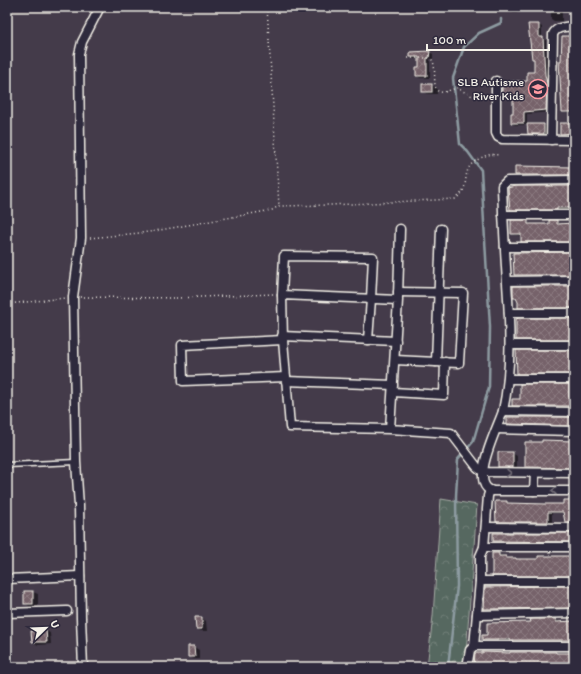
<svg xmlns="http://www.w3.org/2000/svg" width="581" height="674" font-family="Itim,sans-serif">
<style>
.forest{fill:url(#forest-crowns);stroke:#a5aca4}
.shadow{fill:#0007}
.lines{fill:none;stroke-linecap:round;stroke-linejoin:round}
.stream{stroke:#8d9ba1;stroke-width:2.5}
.building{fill:url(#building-cross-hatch);stroke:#f4f1e8}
.service-casing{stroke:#f4f1e8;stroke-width:7}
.minor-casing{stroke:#f4f1e8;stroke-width:11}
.path{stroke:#f4f1e8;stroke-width:1.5;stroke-dasharray:1 3;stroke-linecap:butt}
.service{stroke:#2f2a3d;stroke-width:4}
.minor{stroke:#2f2a3d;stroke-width:8}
.oneway{stroke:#747079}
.labels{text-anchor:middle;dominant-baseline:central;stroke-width:3;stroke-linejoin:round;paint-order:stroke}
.poi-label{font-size:12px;fill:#f4f1e8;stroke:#2f2a3d;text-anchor:end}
</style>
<defs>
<pattern id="forest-crowns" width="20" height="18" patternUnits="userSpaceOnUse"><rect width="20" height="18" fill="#566860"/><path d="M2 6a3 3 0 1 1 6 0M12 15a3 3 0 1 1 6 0" fill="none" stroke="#6f7e77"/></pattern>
<pattern id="building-cross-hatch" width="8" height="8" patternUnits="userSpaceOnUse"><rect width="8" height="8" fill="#76626a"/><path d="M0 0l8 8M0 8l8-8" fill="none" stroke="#8a797f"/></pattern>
</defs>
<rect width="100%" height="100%" fill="#443b4a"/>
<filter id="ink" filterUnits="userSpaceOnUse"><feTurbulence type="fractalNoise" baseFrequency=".025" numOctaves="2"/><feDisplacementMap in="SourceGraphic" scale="8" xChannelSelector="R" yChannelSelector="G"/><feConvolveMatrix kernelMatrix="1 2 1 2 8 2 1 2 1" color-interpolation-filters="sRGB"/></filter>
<g filter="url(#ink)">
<!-- forest -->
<path class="forest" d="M441 499 477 505 465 667H427L433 616Z"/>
<!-- shadow -->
<g class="shadow">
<path d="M510 7H541H539V9H531V11L514 12 510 10Z"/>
<path d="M551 7H574V9H562V21H554L551 19Z"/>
<path d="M539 25 542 27V37L546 40 549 112 527 114V125H515L512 123 514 114V99L506 98 502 96 512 86 528 82 535 73V60L532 58Z"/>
<path d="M571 37 574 38V113H567L563 111 562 62Z"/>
<path d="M430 52 433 54V59H430V78H420L417 76 420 68V59H414L411 57Z"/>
<path d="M423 85H432L437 88V94H428L423 91Z"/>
<path d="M574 124V136L565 135 561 133Z"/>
<path d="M544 125 548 127V136H533L529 133Z"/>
<path d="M574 168V176L520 177 516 175Z"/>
<path d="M574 187V210H561V211H515L511 209Z"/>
<path d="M528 222 532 225H550V222H557L561 224H574V243H526L522 241V236L516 235 512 233Z"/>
<path d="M574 254V276L519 277 515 275Z"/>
<path d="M574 287V309H524L519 307Z"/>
<path d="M574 320V341H521L517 339Z"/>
<path d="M574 352V375H522L518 373Z"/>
<path d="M569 386 573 388 574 408H518L513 405 521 400Z"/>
<path d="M574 418V427L513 426 508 423Z"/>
<path d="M543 441H565L574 442V468H529L526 466 543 443Z"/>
<path d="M512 453 517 456V469H504L499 466Z"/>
<path d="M574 501V524L566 522 564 513H552V524L501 523 497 521 507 502 511 504 564 505Z"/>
<path d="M574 534V543L498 542 494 540Z"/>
<path d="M499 554 510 559 539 560 548 558 574 556V577H497L493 575Z"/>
<path d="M574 588V609L489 611 485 609Z"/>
<path d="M7 590 8 591 9 610 7 611Z"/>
<path d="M25 592H33L38 594V606H29L25 603Z"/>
<path d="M202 618 206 621 207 631H201L197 629Z"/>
<path d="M532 620H556L561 622H574V642H515L513 641 487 642 483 640 488 636 532 623Z"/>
<path d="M46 631 50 633 51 644 38 645 33 642Z"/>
<path d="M189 647H194L199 650V659H194L189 657Z"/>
</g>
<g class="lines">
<!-- stream -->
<path class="stream" d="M448 667 457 586 456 496 458 459 473 442 489 387 490 327 481 170 468 152 460 144 453 78 459 61 464 47 479 33 501 23V19"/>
</g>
<!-- building -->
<g class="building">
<path d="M528 24H539V37H543L545 75 547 83 546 110 524 112V123H511V113H513V97H502V85H511V81H527V72H534V59H532Z"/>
<path d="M562 36H572V45H574V112H562L559 61H561Z"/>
<path d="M430 51 429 58H427V76H416V67H419V57H410V52Z"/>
<rect x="422" y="84" width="10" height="8"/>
<path d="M560 123H574V133L560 134Z"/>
<path d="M527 124H544V134H528Z"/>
<path d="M515 166 574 167V175H515Z"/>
<path d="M515 186H574V208H557V210H510L508 188Z"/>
<path d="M511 220H528V224H549V220H557V224L574 223V242H521V234H511Z"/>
<path d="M574 252V275H514L513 253Z"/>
<path d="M513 286H574V308H518V302L516 298H513Z"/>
<path d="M519 318H574V340H516V319Z"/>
<path d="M516 350H574V374H517Z"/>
<path d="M520 384H569V397L574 398V406H512V399H520Z"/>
<path d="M507 417H574V426L507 424Z"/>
<path d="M542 440 573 441 574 468 525 467V442H542Z"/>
<rect x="498" y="452" width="15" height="15"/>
<path d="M563 500H574V522H565L563 512H548V522H496L495 501H507V503L546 504H563Z"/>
<path d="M493 533H574V542L493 541Z"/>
<path d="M492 553H499V556H506V558H516V559H538V556H572V567H574V576H492Z"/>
<path d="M574 586V608L484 609 485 587Z"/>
<rect x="24" y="591" width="9" height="13"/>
<path d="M195 617H202V629H196Z"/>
<path d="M530 619H556V622L574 621V640H510V639H498V640H482V635H487V623L531 622Z"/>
<path d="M46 630 47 642H32L31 631Z"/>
<path d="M188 646H194L195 657H188Z"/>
<path d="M482 652 510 653V652H556V653H574V667H474L475 653H482Z"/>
</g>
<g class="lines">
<!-- service casing -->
<g class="service-casing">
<path id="service" d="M7 465 76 462"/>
</g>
<!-- minor casing -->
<g class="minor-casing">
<g id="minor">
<path d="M496 81V133L498 137 502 139 574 140"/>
<path d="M551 140 553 34C557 26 566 27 574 26"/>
<path d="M574 180 507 181 502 186C503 218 505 251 507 283 510 326 512 368 503 411 499 425 467 486 493 491H574"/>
<path d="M503 215H574"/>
<path d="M505 247H574"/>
<path d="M507 281 574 280"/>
<path d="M398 292 463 293 459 363 436 362"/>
<path d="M282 295 284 256 373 257 371 299 368 340"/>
<path d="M398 297 400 229"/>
<path d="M509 313H574"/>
<path d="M282 336 396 341"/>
<path d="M283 340 182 345 183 381 286 377"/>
<path d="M510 345H574"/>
<path d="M395 360 436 362 441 229"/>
<path d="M508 379H574"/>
<path d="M286 381 393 385"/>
<path d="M393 392 444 395 445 362"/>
<path d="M503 411 574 412"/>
<path d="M390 429 398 300 282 295 283 340 290 427 390 429 451 433 477 467 483 472 574 473"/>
<path d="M497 429 574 431"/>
<path d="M534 491 535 473"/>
<path d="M486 527 574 528"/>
<path d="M484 547H574"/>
<path d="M7 579 80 576"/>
<path d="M480 581H574"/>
<path d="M7 613 67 611"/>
<path d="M477 615 574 613"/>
<path d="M474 646H574"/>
<path d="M83 667 81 618 79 506 76 462 73 297 81 238 79 54 82 42 100 7"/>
<path d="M467 667 470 650 474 646 480 581V556L484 547 488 496 490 490"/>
</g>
</g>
<!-- path -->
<g class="path">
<path d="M267 7 279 206"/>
<path d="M408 58H428L432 60C438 68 430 92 441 92 445 93 452 89 457 88L474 97 489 98"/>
<path d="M90 238 149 232 272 210 279 206 330 205 455 199C474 187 457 170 479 159 488 154 490 154 500 155"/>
<path d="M80 297 178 298 273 294"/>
<path d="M7 304 65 298"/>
</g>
<!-- service -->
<use href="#service" class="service"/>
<!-- minor -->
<use href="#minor" class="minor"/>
</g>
<!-- one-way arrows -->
<defs><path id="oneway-chevron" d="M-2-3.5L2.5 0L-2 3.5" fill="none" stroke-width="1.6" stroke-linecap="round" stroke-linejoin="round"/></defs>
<g class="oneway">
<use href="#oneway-chevron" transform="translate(509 473) rotate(1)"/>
<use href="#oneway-chevron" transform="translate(554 491) rotate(-180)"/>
</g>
</g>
<!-- icons -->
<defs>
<g id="school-ring" transform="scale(1)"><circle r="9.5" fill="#2f2a3d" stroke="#ff9aa2" stroke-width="1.5"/><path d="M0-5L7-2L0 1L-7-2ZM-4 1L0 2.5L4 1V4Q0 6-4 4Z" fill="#ff9aa2"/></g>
</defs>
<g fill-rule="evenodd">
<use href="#school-ring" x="538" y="89"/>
</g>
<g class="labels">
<!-- poi labels -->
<g class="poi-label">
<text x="524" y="82">SLB Autisme<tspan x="524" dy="14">River Kids</tspan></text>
</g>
</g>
<!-- margin -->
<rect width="581" height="674" fill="none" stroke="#2f2a3d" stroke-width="24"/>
<rect x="12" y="12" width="557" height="650" fill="none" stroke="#f4f1e8" stroke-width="1.5" filter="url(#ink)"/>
<!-- north arrow -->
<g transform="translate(46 628) rotate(67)" stroke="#2f2a3d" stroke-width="3" paint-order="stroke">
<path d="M0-3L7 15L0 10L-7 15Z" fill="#f4f1e8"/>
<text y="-6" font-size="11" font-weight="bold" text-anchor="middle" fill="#f4f1e8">U</text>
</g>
<!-- scale -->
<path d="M427 44v6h122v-6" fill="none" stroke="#f4f1e8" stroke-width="2"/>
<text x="433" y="44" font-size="12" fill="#f4f1e8" stroke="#2f2a3d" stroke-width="3" paint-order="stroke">100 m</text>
</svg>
